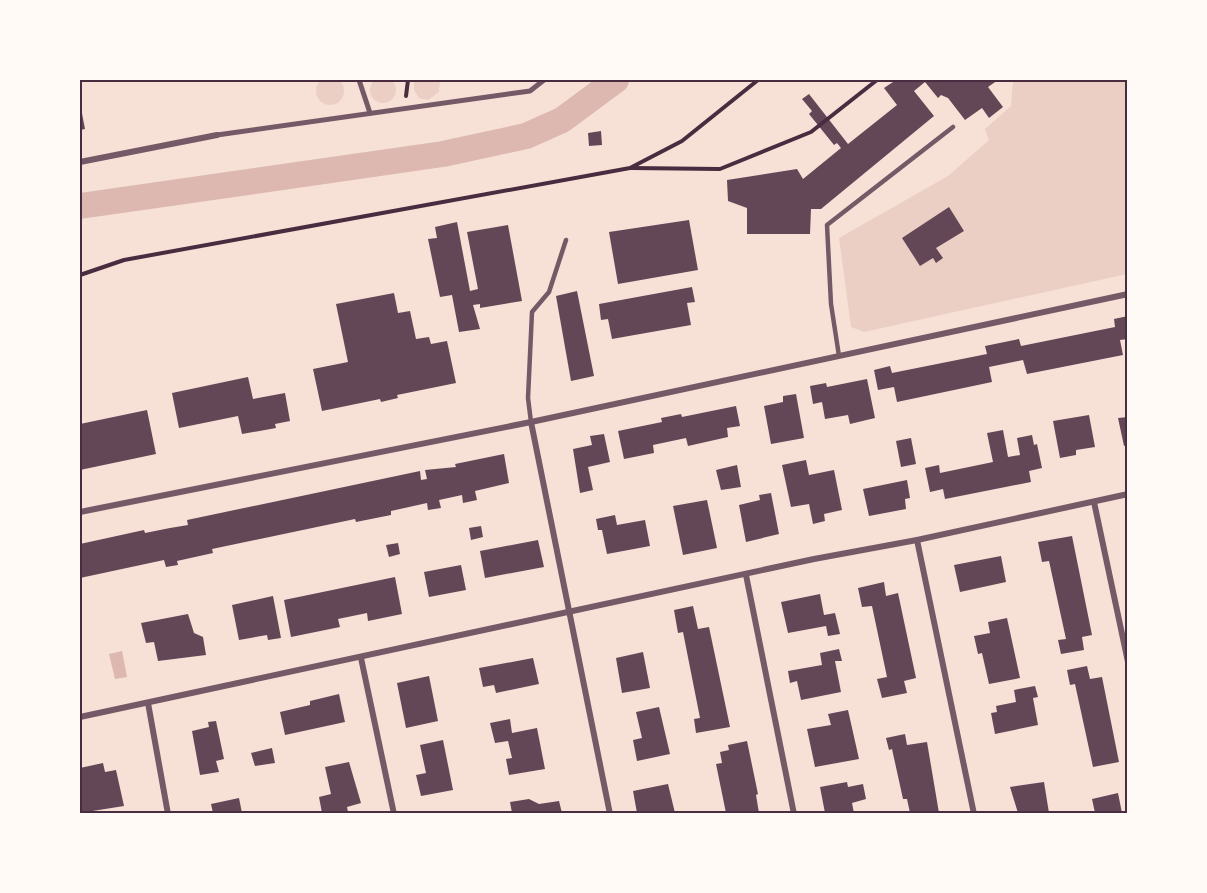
<svg xmlns="http://www.w3.org/2000/svg" width="1207" height="893" font-family="Quicksand,sans-serif">
<style>
.green{fill:#ebcfc5}
.water{fill:#dcb8b0}
.lines{fill:none;stroke-linecap:round;stroke-linejoin:round}
.canal{stroke:#dcb8b0;stroke-width:26}
.building{fill:#644757}
.path{stroke:#4a2c40;stroke-width:4}
.service{stroke:#755966;stroke-width:4.5}
.pedestrian{stroke:#755966;stroke-width:5}
.minor{stroke:#755966;stroke-width:6}
.neatline{fill:none;stroke:#4a2c40;stroke-width:2}
</style>
<rect width="100%" height="100%" fill="#f7e1d7"/>
<!-- green -->
<g class="green">
<circle cx="383" cy="90" r="13"/>
<circle cx="330" cy="91" r="14"/>
<path d="M414 80H440L439 92 428 100 419 98 414 90Z"/>
<path d="M1013 80H1127V274L864 332 851 327 839 238 948 176 989 140 985 129 1011 106Z"/>
</g>
<!-- water -->
<path class="water" d="M122 651 127 677 115 679 109 654Z"/>
<g class="lines">
<!-- canal -->
<path class="canal" d="M80 206 443 154 526 136 562 120 616 80"/>
</g>
<!-- building -->
<g class="building">
<path d="M896 80H998L988 87 1003 107 989 118 982 108 965 120 948 98 941 95 938 98 925 82 914 91 934 116 821 209H811L810 234H747V208L728 201 727 180 797 169 803 179 841 148 837 143 834 145 809 114 812 111 802 99 809 94 848 144 897 105 884 88Z"/>
<path d="M80 103 85 129 80 130Z"/>
<path d="M601 131 602 145 589 146 588 133Z"/>
<path d="M949 207 964 231 936 248 943 258 936 263 933 258 920 266 902 238Z"/>
<path d="M689 220 698 270 618 284 609 232Z"/>
<path d="M457 222 470 291 478 289 467 232 508 225 522 301 480 308V304L473 305 480 329 459 332 452 295 440 297 428 239 437 238 435 227Z"/>
<path d="M692 287 695 302 687 303 691 325 612 339 608 319 601 320 599 304Z"/>
<path d="M577 291 594 376 571 381 556 296Z"/>
<path d="M394 293 398 313 410 311 416 339 429 337 431 344 447 341 456 383 397 395 398 398 381 402 380 399 322 411 313 369 348 362 336 304Z"/>
<path d="M1128 316V339L1120 340 1123 355 1027 374 1023 360 989 367 992 382 897 402 894 387 878 390 874 370 890 366 892 373 987 354 985 346 1019 339 1021 346 1115 327 1114 319Z"/>
<path d="M248 377 253 399 285 393 290 421 275 424 276 428 242 434 238 416 179 428 172 393Z"/>
<path d="M867 379 875 418 850 424 848 415 825 419 822 402 813 404 810 386 826 383 827 387Z"/>
<path d="M796 394 804 438 771 444 764 406 783 402V396Z"/>
<path d="M736 406 740 426 727 428 728 437 688 446 686 438 653 445 654 453 624 459 618 431 662 422 661 418 681 414 682 417Z"/>
<path d="M147 410 156 454 80 470V424Z"/>
<path d="M1089 415 1095 447 1076 450V455L1060 458 1053 421Z"/>
<path d="M1128 417V445L1124 446 1118 418Z"/>
<path d="M1003 430 1008 457 1020 455 1017 438 1032 435 1034 445 1037 444 1042 468 1029 471 1031 482 945 499 943 489 930 492 925 468 939 465 940 473 993 462 987 433Z"/>
<path d="M604 434 610 462 588 467 593 490 580 493 573 449 592 445 590 436Z"/>
<path d="M911 438 916 464 901 467 896 441Z"/>
<path d="M504 454 509 483 475 491 477 500 463 503 462 495 439 500 441 508 428 510 427 503 391 511V515L356 522 355 519 212 549 213 553 177 561 178 565 166 567 164 560 80 578V544L144 530 145 533 170 528 188 525 187 520 420 471 421 480 427 479 425 470 456 467 455 464Z"/>
<path d="M806 460 809 475 834 470 842 510 824 514 825 521 813 524 809 504 791 507 782 465Z"/>
<path d="M737 465 741 487 721 490 716 470Z"/>
<path d="M907 480 910 498 905 499 906 509 869 516 863 489Z"/>
<path d="M771 493 779 534 746 542 739 505 760 500 759 495Z"/>
<path d="M707 500 717 548 683 555 673 506Z"/>
<path d="M615 515 617 525 645 520 650 546 607 554 602 530H598L596 519Z"/>
<path d="M481 526 483 537 471 540 469 528Z"/>
<path d="M1072 536 1092 635 1082 637 1084 650 1061 654 1058 640 1066 639 1049 561 1042 562 1038 542Z"/>
<path d="M538 540 544 567 485 578 480 551Z"/>
<path d="M398 543 400 554 389 557 386 545Z"/>
<path d="M1001 556 1006 582 960 592 954 565Z"/>
<path d="M461 565 466 590 429 597 424 572Z"/>
<path d="M395 577 402 614 368 621 367 613 338 619 340 627 291 637 284 600Z"/>
<path d="M884 582 886 596 898 593 916 678 904 681 907 693 882 698 877 679 887 677 872 606 862 607 858 588Z"/>
<path d="M820 594 824 615 835 613 840 634 828 636 826 626 788 633 781 602Z"/>
<path d="M273 596 281 638 268 640 267 635 239 640 232 605Z"/>
<path d="M693 606 698 629 709 627 730 727 696 733 694 719 700 718 683 632 678 633 674 610Z"/>
<path d="M188 614 194 633 203 637 206 655 158 661 154 642 146 643 141 623Z"/>
<path d="M1007 618 1020 678 989 684 982 653 978 654 974 636 990 633 988 622Z"/>
<path d="M839 649 842 661H835L841 692 801 700 797 681 790 683 788 671 822 665 820 653Z"/>
<path d="M643 652 650 688 622 693 616 658Z"/>
<path d="M533 658 539 684 496 693 494 685 483 687 479 668Z"/>
<path d="M1087 666 1090 679 1102 677 1119 762 1093 767 1075 684 1070 685 1067 670Z"/>
<path d="M429 676 438 721 406 728 397 683Z"/>
<path d="M1035 686 1038 697 1033 698 1038 725 995 734 991 713 997 712 996 706 1016 702 1014 690Z"/>
<path d="M339 694 345 722 285 735 280 712 310 705V701Z"/>
<path d="M659 707 670 754 637 761 633 740 642 738 636 712Z"/>
<path d="M848 710 859 759 815 767 807 729 831 725 828 714Z"/>
<path d="M510 719 512 733 537 728 545 769 509 775 506 759 512 758 508 741 495 743 490 723Z"/>
<path d="M216 721 224 759 216 761 219 772 200 775 192 731 209 727 208 722Z"/>
<path d="M905 734 907 745 927 742 939 813H910L907 799H903L892 749 889 750 886 738Z"/>
<path d="M443 740 453 790 421 796 416 775 426 773 420 745Z"/>
<path d="M747 741 758 794 756 795 759 813H726L716 764 722 763 720 752 729 750 728 745Z"/>
<path d="M272 748 275 763 255 766 251 753Z"/>
<path d="M349 762 361 803 347 807 348 812 322 813 319 797 331 794 325 767Z"/>
<path d="M103 763 105 772 116 770 124 806 80 813V768Z"/>
<path d="M847 782 848 787 863 784 866 799 852 803 854 813H825L820 787Z"/>
<path d="M1044 782 1049 813H1018L1010 787Z"/>
<path d="M668 784 675 813H637L633 791Z"/>
<path d="M1118 793 1122 813H1095L1092 799Z"/>
<path d="M239 798 242 813H213L211 804Z"/>
<path d="M529 799 539 804 559 801 562 813H512L510 802Z"/>
</g>
<g class="lines">
<!-- path -->
<g class="path">
<path d="M406 96 408 80"/>
<path d="M631 168 720 169 811 132 877 80"/>
<path d="M80 275 124 260 630 168 682 141 758 80"/>
</g>
<!-- service -->
<g class="service">
<path d="M839 356 831 304 827 225 953 127"/>
<path d="M531 422 528 398 532 312 549 292 566 240"/>
</g>
<!-- pedestrian -->
<g class="pedestrian">
<path d="M359 80 370 113"/>
<path d="M217 135 530 91 544 80"/>
</g>
<!-- minor -->
<g class="minor">
<path d="M80 162 217 135"/>
<path d="M531 422 610 814"/>
<path d="M1094 502 1128 662"/>
<path d="M80 512 531 422 1128 294"/>
<path d="M917 540 974 814"/>
<path d="M746 575 794 814"/>
<path d="M361 658 394 814"/>
<path d="M148 703 168 814"/>
<path d="M80 717 814 559 917 540 1128 494"/>
</g>
</g>
<!-- border -->
<rect width="1207" height="893" fill="none" stroke="#fffaf5" stroke-width="162"/>
<rect x="81" y="81" width="1045" height="731" class="neatline"/>
</svg>
